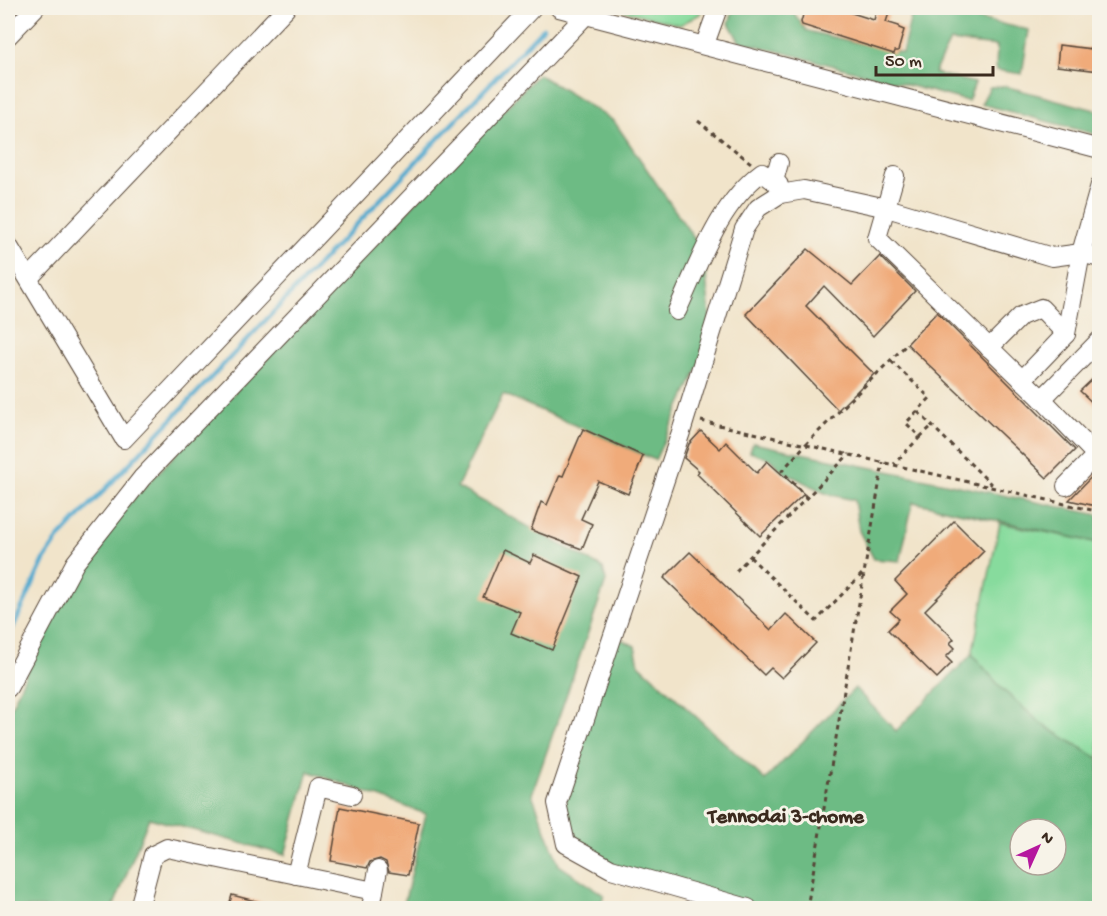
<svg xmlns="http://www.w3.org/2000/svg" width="1107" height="916" font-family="'Gochi Hand',sans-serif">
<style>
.green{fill:#87db9d;stroke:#61825e;stroke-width:1.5}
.forest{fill:#6dbb84;stroke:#547251;stroke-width:1.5;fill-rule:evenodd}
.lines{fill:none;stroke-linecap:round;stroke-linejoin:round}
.stream{stroke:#52aacf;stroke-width:4.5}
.building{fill:#f0ab7a}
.minor-casing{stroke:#564638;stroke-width:20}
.path{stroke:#564638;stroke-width:3;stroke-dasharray:4.5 4.5;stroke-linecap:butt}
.minor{stroke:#fff;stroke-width:18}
.labels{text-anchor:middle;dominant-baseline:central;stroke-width:6;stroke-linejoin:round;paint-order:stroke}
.neighbourhood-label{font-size:21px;font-weight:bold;fill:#3b2a1e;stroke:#f7f3e8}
</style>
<rect width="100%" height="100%" fill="#f7f3e8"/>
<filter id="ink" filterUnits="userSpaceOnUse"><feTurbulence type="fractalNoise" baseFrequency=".0167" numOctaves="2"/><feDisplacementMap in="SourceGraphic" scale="12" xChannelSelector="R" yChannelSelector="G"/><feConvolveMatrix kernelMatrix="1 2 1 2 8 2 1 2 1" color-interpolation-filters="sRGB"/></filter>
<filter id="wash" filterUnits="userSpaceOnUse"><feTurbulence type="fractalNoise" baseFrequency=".008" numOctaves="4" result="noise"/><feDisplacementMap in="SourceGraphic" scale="24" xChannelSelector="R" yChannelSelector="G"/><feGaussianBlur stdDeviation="1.35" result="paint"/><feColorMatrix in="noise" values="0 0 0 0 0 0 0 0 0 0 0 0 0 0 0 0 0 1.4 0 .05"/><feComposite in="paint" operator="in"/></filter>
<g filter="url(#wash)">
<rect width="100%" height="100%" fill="#f1e4ca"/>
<!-- green -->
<g class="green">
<path d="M613 8H702L700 14 680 25Z"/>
<path d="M1000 523 1099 543V759L1043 725 1003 690 972 654Z"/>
</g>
<!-- forest -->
<g class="forest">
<path d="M734 8H790L807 31 902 53 913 8H971L970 17 1029 30 1022 74 996 70 997 46 950 41 934 73 975 83 968 101 739 41 729 23Z"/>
<path d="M538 74 614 121 704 253 712 338 655 460 503 394 457 487 603 568 606 581 532 794 559 865 604 895 599 908H403L426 814 308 771 285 855 149 818 113 908H8V714L52 616 117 518 135 497Z"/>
<path d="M1004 86 1099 111V135L981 104 990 87Z"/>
<path d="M753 443 1099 515V543L913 502 900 561 874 559 859 531 854 500 827 494 782 471 770 459 750 452Z"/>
<path d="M606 632 635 646 639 664 765 780 855 688 896 731 972 654 1003 690 1043 725 1099 759V908H763L604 868 579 848 564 808ZM1020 829H1056V865H1020Z"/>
</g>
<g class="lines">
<!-- stream -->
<path class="stream" d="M8 638 44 560 58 539 543 28"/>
</g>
<g id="blocks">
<!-- building -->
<g class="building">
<path d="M805 8H836L874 20 877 8 890 10 886 22 899 26V28L904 30 898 51H895L894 54 802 25 801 22Z"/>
<path d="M1059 45 1100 50 1099 71 1057 66Z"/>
<path d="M808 249 852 285 880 256 915 291 873 336 824 286 806 306 874 374 838 410 746 314Z"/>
<path d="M937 312 1075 450 1047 478 907 344Z"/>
<path d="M1100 372V410L1080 391Z"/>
<path d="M583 429 643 456 628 494 598 481 581 519 592 524 582 549 531 530 541 502 547 505 560 475 563 476Z"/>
<path d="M701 431 720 449 726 442 757 473 767 461 804 494 760 536 697 474 699 471 684 458 689 444Z"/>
<path d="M1100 468V507L1069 500Z"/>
<path d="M954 521 984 551 925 610 954 639 950 643 955 648 946 657 952 663 937 678 888 630 899 619 890 611 907 594 895 581Z"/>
<path d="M503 550 530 563 534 555 582 577 552 650 511 633 520 612 483 597Z"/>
<path d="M690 552 771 630 786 614 816 643 782 678 771 668 764 675 664 578Z"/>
<path d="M340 807 419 823 408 875 389 872 386 862 380 859 370 862 367 868 331 861Z"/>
<path d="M232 895 267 904V909H228Z"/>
</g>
</g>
</g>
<g filter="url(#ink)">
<use href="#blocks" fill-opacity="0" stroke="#564638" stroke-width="1.5"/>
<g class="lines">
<!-- minor casing -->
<g class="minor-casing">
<g id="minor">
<path d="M559 8 1100 149"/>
<path d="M8 36 35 8"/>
<path d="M705 44 718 8"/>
<path d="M895 176 877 238 1042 399 1100 340"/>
<path d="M774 181 779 163"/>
<path d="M8 245 124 439 532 8"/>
<path d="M29 278 286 8"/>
<path d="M677 311C700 262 718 205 762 172L779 185 780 194"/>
<path d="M989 348 1021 316 1041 308 1066 334"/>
<path d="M1022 380 1066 334 1081 253 1100 185"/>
<path d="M1042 399 1096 455 1066 486"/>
<path d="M8 688 75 563 142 478 586 15"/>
<path d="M296 875 318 787 352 795"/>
<path d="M374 891 378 870"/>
<path d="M139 908 153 855 167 848 374 891 371 908"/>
<path d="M748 908 611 869 566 844 557 803 682 429 744 229 758 208 780 194 804 190 887 208 1052 257 1081 253 1100 258"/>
</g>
</g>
<!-- path -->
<g class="path">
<path d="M698 121 751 163"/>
<path d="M891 361 930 398 906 423 920 437 894 464"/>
<path d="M918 412 993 486"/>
<path d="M701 421 1100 512"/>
<path d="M920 437 932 426"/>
<path d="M807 498 782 471 806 444 907 344"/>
<path d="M750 557 816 621 863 573"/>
<path d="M736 571 849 454"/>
<path d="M807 908 883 462"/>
</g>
<!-- minor -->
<use href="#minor" class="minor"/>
</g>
</g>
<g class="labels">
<!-- neighbourhood labels -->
<g class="neighbourhood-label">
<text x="786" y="818">Tennodai 3-chome</text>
</g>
</g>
<!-- margin -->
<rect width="1107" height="916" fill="none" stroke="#f7f3e8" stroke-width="30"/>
<!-- north arrow -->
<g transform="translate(1038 847) rotate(45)"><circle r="28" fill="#f7f3e8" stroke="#aca397" stroke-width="1.5"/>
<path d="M0-4.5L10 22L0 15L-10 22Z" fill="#b5179e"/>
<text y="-9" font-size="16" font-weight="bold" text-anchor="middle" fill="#3b2a1e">N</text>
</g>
<!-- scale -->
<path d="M876 66v9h117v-9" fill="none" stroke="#3b2a1e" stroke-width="3"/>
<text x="885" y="66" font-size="18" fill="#3b2a1e" stroke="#f7f3e8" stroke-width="4.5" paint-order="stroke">50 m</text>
</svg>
